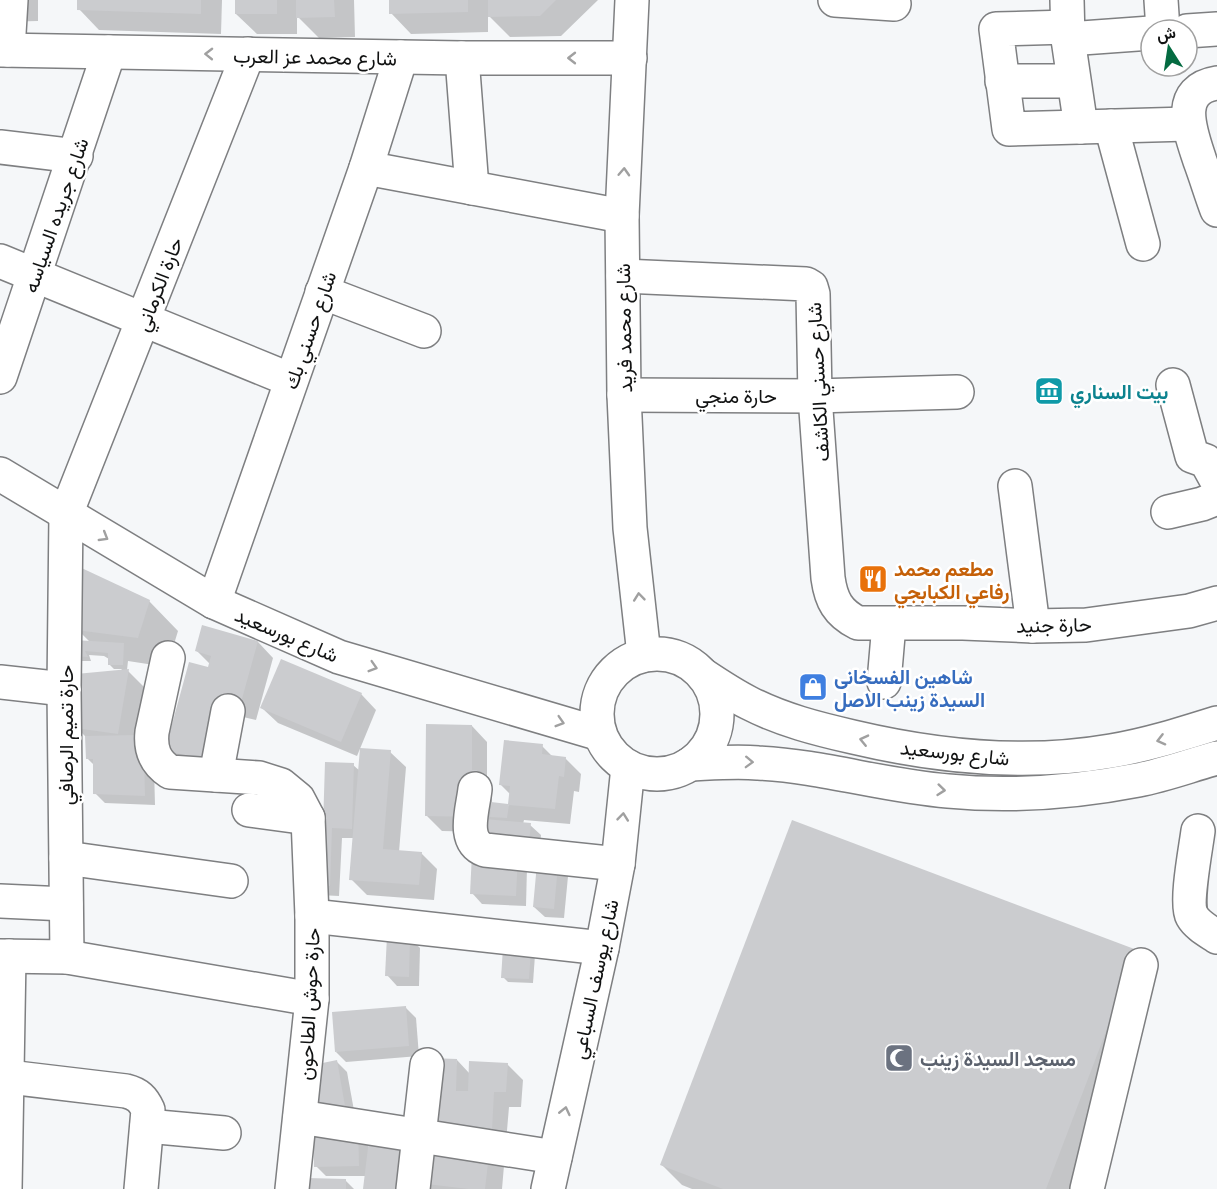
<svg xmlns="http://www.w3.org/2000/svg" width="1217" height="1189" font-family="'Exo 2',Vazirmatn,sans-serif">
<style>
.shadow{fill:#0003}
.building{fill:#cbcccf}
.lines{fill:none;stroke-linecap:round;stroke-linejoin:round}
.minor-casing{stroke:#7e7f81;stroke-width:36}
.major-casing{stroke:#7e7f81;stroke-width:36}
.minor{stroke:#fff;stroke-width:33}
.major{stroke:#fff;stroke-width:33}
.oneway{stroke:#a0a0a0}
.labels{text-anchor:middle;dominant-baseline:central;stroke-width:5;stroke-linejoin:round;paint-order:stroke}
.street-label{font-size:20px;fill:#111212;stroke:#fff}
.culture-label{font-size:20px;font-weight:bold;fill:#0d838f;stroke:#fff;text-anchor:start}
.food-label{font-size:20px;font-weight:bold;fill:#c56008;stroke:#fff;text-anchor:start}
.shop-label{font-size:20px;font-weight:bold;fill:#366cbe;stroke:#fff;text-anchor:start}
.worship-label{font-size:20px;font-weight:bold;fill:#5b616d;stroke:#fff;text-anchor:start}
</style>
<rect width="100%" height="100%" fill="#f5f7f9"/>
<!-- shadow -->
<g class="shadow">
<path d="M0 0H38V21L0 22Z"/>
<path d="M79 0H222L221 34 99 30 79 9Z"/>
<path d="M236 0H354L355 37 319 38 297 16V34H257L236 14Z"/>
<path d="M391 0H598L561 36 510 37 488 15V32L411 34 391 13Z"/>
<path d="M149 601 178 631 167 667 128 661 127 670 157 700 154 767 155 805 105 803 95 793V766L87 758 86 737 77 728 122 669H114L109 664V659L104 656 89 655 91 661H80L75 656 91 643 77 629Z"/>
<path d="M258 642 273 658 256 720 243 717 182 765 167 749 209 669 210 664 197 651Z"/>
<path d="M361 694 376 710 357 756 278 723 262 708Z"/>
<path d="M472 726 487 742V782L492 787V804L509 806 510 794 501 785 542 746 553 757 565 758 581 774 579 792 574 791 570 824 524 820 523 824 530 825 541 835 539 854 485 832 442 831 427 816Z"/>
<path d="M390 752 406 767 399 852 421 853 437 869 434 900 367 895 351 879 354 838H342L339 896 319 895 324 828 353 765 360 771Z"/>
<path d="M539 854 569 866 564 918 545 917 534 907Z"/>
<path d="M473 855 527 867 526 906 482 904 472 893Z"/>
<path d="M410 938 420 948 419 986H397L387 975Z"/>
<path d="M530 950 535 955 533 983 508 982 503 977Z"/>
<path d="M1136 951 1157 972 1074 1189H692L682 1185 662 1165Z"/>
<path d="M405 1007 416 1018 419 1056 346 1062 336 1052Z"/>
<path d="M457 1060 470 1074 507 1064 523 1080 521 1107H509L502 1189H365L366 1176H326L316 1166 368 1137V1148H370L442 1141Z"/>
<path d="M337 1062 347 1072 355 1116 328 1121Z"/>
<path d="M346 1181 354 1189H308Z"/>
</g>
<!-- building -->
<g class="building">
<path d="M77 0H201V14L77 10Z"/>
<rect x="235" y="0" width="42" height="14"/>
<path d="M296 0H334L335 17 296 18Z"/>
<path d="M389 0H468V12L389 14Z"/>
<path d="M488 0H556L540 16 488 17Z"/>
<path d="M73 564 150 600 138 638 76 630Z"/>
<path d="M202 625 258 641 240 706 211 762 165 750 189 662 208 667 211 656 195 651Z"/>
<path d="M74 640 124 643 123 665H108V653L85 651 88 657 73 656Z"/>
<path d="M281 659 362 693 341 742 260 708Z"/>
<path d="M129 669 118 734 75 728 76 674Z"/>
<path d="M426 724 472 725V770H477V817L425 816Z"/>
<path d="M138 735 144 755 145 796 93 794V759H86L85 736Z"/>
<path d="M504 740 543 744 542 754 566 757 564 777 559 776 555 809 509 805 507 818 490 817 491 802 508 804 510 786 499 785Z"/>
<path d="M360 748 391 750 383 849 422 852 419 885 349 880Z"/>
<path d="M325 762 354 763 352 829 332 828 330 886 307 885 323 827Z"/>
<path d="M485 819 531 823 529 844 483 840Z"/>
<path d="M792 820 1137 950 1046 1189H723L660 1165Z"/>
<path d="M472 853 518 855 516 896 470 894Z"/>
<path d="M538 853 559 855 554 909 533 907Z"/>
<path d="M387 936H410L409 977 385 976Z"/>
<path d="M503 948 531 949 529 979 501 978Z"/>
<path d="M406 1006 409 1046 335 1052 332 1012Z"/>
<path d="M430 1058 457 1059 456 1091H468L469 1061 508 1063 506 1092H494L492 1130 427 1128Z"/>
<path d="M337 1060 345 1106 316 1111 308 1066Z"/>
<path d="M358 1125 359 1166 314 1167 313 1127Z"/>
<path d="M370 1131 490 1146 485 1189H469L401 1181 400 1189H363Z"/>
<path d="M307 1178 346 1179V1189H306Z"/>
</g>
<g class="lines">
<!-- minor casing -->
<g class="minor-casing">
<g id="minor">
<path d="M632 0 622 216 624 395 630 528 644 655"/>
<path d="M835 0 894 4"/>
<path d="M1067 0 1068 39 1081 127"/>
<path d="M1161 0 1163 30"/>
<path d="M1068 27 996 29 1009 129 1188 124"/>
<path d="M1187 31 1217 29"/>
<path d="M1068 39 1151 33"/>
<path d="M8 50 11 0"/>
<path d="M462 58 472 188"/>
<path d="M1002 81H1073"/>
<path d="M1217 83C1173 90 1191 133 1200 161 1206 177 1211 194 1217 210"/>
<path d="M1111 126 1143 244"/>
<path d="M0 147 76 156"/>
<path d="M366 168 622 216"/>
<path d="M0 261 291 380"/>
<path d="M623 276 806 284 811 287 813 294 815 396 828 578C831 600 838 613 858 623H963L1033 626 1086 625 1189 611 1217 603"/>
<path d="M322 292 424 331"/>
<path d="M0 377 109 52"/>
<path d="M1173 385 1192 456 1206 461 1217 481"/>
<path d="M624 395 815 396 957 392"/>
<path d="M0 474 214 602 339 657 600 734"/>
<path d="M1015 486 1033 626"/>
<path d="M1168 512 1202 504 1217 498"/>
<path d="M214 602 366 168 401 57"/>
<path d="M168 658 152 732C150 750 155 762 170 772L259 778 281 785 298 799 308 818 312 916V999L292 1189"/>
<path d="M0 682 64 689"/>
<path d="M884 682 889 624"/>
<path d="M216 775 228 711"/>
<path d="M475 789C473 809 461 841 485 850L618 864"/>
<path d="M249 810 308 818"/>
<path d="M1198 831C1196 847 1185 904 1192 916 1197 925 1208 931 1217 937"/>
<path d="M66 858 231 881"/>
<path d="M0 901 66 904"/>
<path d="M312 916 602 948"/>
<path d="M0 956 67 957 312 999"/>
<path d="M67 957 64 689 66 514 248 54"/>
<path d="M0 1076 126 1091C138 1094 143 1099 148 1110L141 1189"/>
<path d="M300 1117 555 1157"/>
<path d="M147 1126 224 1133"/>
<path d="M5 1189 9 956"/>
<path d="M413 1189 427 1065"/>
<path d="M1087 1189 1141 965"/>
</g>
</g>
<!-- major casing -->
<g class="major-casing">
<g id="major">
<path d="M0 50 462 58H630"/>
<circle cx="657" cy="714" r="60"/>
<path d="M703 675C718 685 733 695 749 703 782 720 818 729 853 737 938 757 1025 766 1111 751 1147 745 1182 734 1217 723"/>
<path d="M690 764C713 763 736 761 758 763 822 766 884 786 948 791 1011 797 1076 792 1138 780 1165 775 1191 765 1217 758"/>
<path d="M548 1189 602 948 618 864 628 767"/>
</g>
</g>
<!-- minor -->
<use href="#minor" class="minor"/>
<!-- major -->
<use href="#major" class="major"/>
</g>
<!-- one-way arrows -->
<defs><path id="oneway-chevron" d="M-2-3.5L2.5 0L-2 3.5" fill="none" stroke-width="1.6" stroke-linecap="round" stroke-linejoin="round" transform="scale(1.5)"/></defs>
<g class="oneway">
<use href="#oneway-chevron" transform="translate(209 54) rotate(-179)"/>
<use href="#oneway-chevron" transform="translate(572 58) rotate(180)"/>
<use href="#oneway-chevron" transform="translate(624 172) rotate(-87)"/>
<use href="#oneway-chevron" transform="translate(104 537) rotate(31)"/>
<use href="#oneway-chevron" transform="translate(639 597) rotate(-96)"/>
<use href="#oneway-chevron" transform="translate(373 667) rotate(17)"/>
<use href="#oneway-chevron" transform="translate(560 722) rotate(17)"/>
<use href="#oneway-chevron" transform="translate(864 740) rotate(-167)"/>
<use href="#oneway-chevron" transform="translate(1161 740) rotate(166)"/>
<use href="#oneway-chevron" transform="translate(749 762) rotate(2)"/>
<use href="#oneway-chevron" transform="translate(941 790) rotate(6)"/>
<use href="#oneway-chevron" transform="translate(623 817) rotate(-84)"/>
<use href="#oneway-chevron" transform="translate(565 1111) rotate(-77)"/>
</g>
<!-- icons -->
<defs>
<g id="museum-square" transform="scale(1.5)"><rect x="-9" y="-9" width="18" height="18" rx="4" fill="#0f9aa8" stroke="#fff"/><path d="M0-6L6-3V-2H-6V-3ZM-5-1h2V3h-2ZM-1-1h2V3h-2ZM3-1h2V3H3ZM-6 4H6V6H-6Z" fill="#fff"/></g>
<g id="restaurant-square" transform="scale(1.5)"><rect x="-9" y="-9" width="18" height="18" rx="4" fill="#e8710a" stroke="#fff"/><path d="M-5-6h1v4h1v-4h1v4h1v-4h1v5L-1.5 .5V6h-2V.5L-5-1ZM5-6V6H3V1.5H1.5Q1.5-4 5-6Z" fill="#fff"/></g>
<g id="shop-square" transform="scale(1.5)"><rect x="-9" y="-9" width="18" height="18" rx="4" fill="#3f7fe0" stroke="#fff"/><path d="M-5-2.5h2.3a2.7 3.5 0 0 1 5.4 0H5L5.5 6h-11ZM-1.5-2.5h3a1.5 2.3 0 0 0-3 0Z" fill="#fff"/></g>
<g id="mosque-square" transform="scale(1.5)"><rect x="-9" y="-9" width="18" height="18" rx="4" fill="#6b7280" stroke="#fff"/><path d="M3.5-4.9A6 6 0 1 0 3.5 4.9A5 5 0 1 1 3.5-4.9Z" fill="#fff"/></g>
</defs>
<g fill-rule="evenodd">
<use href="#museum-square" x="1049" y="391"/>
<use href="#restaurant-square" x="873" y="579"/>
<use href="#shop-square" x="813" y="687"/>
<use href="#mosque-square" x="899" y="1058"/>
</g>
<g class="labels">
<!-- street labels -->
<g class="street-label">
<text transform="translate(315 56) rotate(1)">شارع محمد عز العرب</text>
<text transform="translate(55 215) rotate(-71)">شارع جريده السياسه</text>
<text transform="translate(158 284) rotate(-69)">حارة الكرماني</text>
<text transform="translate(623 328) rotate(-91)">شارع محمد فريد</text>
<text transform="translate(309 330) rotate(-71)">شارع حسني بك</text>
<text transform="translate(817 382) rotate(-93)">شارع حسني الكاشف</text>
<text x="736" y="395">حارة منجي</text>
<text transform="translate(1054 624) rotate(-1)">حارة جنيد</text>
<text transform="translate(287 634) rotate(23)">شارع بورسعيد</text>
<text transform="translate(65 735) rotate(-90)">حارة تميم الرصافي</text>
<text transform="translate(955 752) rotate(6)">شارع بورسعيد</text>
<text transform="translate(594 979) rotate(-78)">شارع يوسف السباعي</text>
<text transform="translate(308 1004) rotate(-87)">حارة حوش الطاحون</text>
</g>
<!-- culture labels -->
<g class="culture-label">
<text x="1070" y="391">بيت السناري</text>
</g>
<!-- food labels -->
<g class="food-label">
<text x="894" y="568">مطعم محمد<tspan x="894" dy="23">رفاعي الكبابجي</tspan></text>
</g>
<!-- shop labels -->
<g class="shop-label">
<text x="834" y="676">شاهين الفسخانى<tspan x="834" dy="23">السيدة زينب الاصل</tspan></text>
</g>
<!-- worship labels -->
<g class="worship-label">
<text x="920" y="1058">مسجد السيدة زينب</text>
</g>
</g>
<!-- north arrow -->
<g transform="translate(1169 48) rotate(348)"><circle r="28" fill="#ffffff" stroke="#a0a0a0" stroke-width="1.5"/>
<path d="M0-4.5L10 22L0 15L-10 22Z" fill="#046b41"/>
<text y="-9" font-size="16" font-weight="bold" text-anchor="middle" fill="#111212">ش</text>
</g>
</svg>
